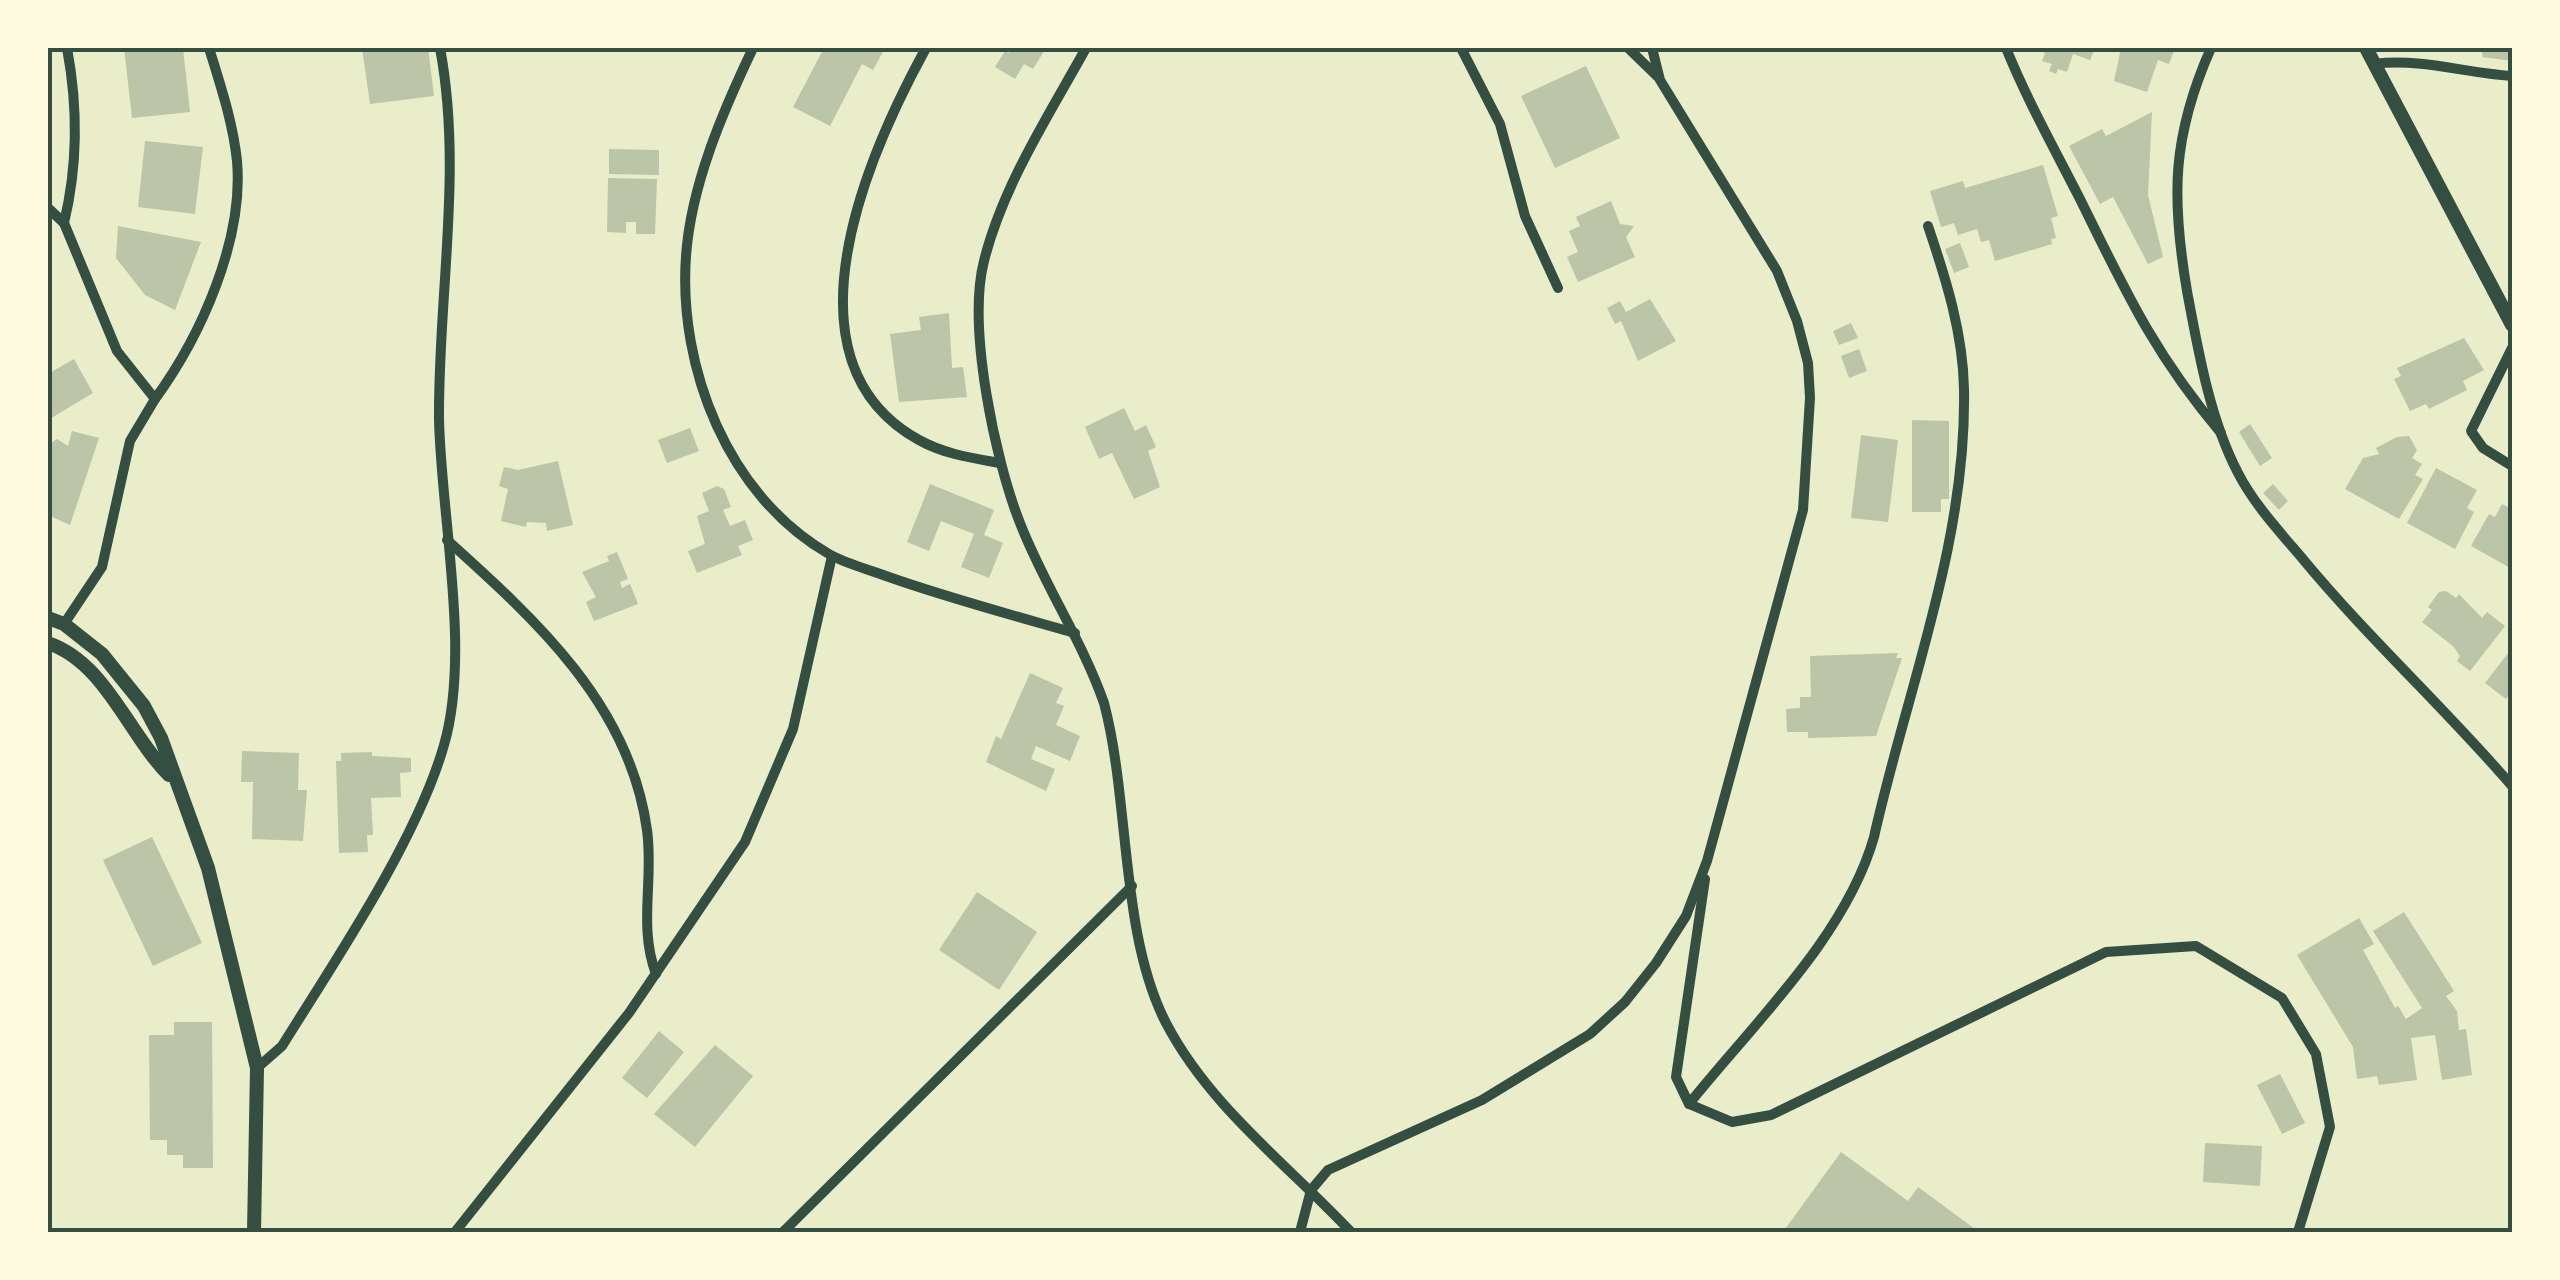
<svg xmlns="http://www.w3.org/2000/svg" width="2560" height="1280" font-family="'IBM Plex Serif',serif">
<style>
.building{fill:#bcc5a7}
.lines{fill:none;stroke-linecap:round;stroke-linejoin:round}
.minor{stroke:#344e41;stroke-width:10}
.secondary{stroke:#344e41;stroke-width:14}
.neatline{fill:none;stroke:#344e41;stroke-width:4}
</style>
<rect width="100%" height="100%" fill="#e9edc9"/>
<!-- building -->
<g class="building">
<path d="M124 48H183L190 112 132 118Z"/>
<path d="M362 48H428L434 96 370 104Z"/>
<path d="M824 48H885L873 70 862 64 830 126 793 107Z"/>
<path d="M1012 48H1046L1033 69 1024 64 1015 79 995 67 1005 51 1009 53Z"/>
<path d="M2030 48H2095L2090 60 2073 54 2067 72 2058 69 2056 74 2049 71 2052 64 2042 61 2045 53Z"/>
<path d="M2121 48H2175L2169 64 2158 60 2147 92 2114 81Z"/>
<path d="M2481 48H2512V61L2483 57Z"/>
<path d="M1586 66 1620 138 1555 168 1521 96Z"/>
<path d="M2152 112 2148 195 2163 257 2148 264 2113 197 2100 204 2069 146 2102 129 2106 136Z"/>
<path d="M145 141 203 147 195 214 138 207Z"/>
<path d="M609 149 659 150V175L609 174Z"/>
<path d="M2043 165 2058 216 2051 218 2056 238 2051 239 2052 244 1995 261 1989 240 1981 242 1977 229 1958 235 1954 223 1941 227 1930 191 1963 181 1965 188Z"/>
<path d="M608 178 657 179 655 234H636V222H626V233L607 232Z"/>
<path d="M1611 201 1620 224 1634 226 1626 237 1635 257 1578 282 1567 257 1578 252 1569 231 1580 226 1576 217Z"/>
<path d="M118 226 201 242 175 310 145 295 116 258Z"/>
<path d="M1960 243 1969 267 1954 273 1945 249Z"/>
<path d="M1650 299 1676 341 1638 361 1621 321 1615 324 1607 308 1620 301 1626 312Z"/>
<path d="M949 313 952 368 963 367 967 397 899 402 890 334 921 330 919 317Z"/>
<path d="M1851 323 1858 338 1839 345 1833 331Z"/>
<path d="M2464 338 2484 370 2463 381 2467 390 2429 409 2426 404 2410 411 2394 379 2401 376 2397 368Z"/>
<path d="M1859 349 1867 371 1849 378 1841 356Z"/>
<path d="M74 359 93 393 48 420V374Z"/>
<path d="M1124 408 1135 431 1146 425 1156 447 1148 451 1160 487 1134 499 1112 453 1099 459 1085 427Z"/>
<path d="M1912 420 1949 421V499H1941V512H1912Z"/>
<path d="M2250 424 2272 458 2260 466 2239 432Z"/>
<path d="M690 428 699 451 667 463 658 440Z"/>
<path d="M72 431 99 438 70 525 48 515V445L57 439 68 446Z"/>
<path d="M1861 435 1898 440 1888 522 1851 518Z"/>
<path d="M2409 436 2417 450 2412 458 2422 464 2415 475 2423 479 2399 519 2345 489 2363 458 2379 454 2376 448 2397 437Z"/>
<path d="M558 461 573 525 547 531 546 523 527 522 526 527 501 521 508 489 499 486 504 467 518 470Z"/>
<path d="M2436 468 2477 490 2467 508 2474 512 2455 549 2407 523Z"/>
<path d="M930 484 994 510 984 535 1003 543 989 578 961 567 974 534 941 521 929 551 907 542Z"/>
<path d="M2273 484 2288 501 2279 510 2263 493Z"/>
<path d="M717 486 724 489 731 507 723 510 730 526 745 520 753 540 738 546 742 555 697 573 688 551 705 544 697 516 709 511 702 493Z"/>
<path d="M2502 504 2512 509V569L2471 546 2489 514 2495 517Z"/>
<path d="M617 552 628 579 620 582 622 588 630 584 638 604 594 621 586 602 596 597 582 572 609 561 607 556Z"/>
<path d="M2446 591 2456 598 2459 594 2482 618 2487 612 2505 626 2470 671 2457 661 2460 656 2453 646 2422 622 2432 610 2428 607 2439 592Z"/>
<path d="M2512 648V690L2506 699 2485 683Z"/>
<path d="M1898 653 1896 658H1902L1876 736 1808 738V732H1787L1786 709 1800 708V697H1811L1810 656Z"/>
<path d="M1030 673 1063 688 1056 703 1064 706 1056 725 1080 736 1070 761 1036 746 1031 759 1055 769 1046 791 986 762 996 736 1001 739Z"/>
<path d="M242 751 299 753 298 790H307L303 841 252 839 253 782H241Z"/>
<path d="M372 752V756L411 758V772L400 773 401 797 371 798 373 835H367L368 852 339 853 336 761H341V753Z"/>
<path d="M152 837 202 943 153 966 103 860Z"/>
<path d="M977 892 1037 932 999 990 939 950Z"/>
<path d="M2404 912 2454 991 2446 996 2457 1011 2459 1030 2466 1029 2472 1075 2442 1080 2435 1035 2411 1038 2417 1080 2379 1085 2377 1076 2357 1079 2353 1047 2297 955 2359 918 2374 944 2363 950 2395 1008 2398 1006 2406 1019 2422 1008 2373 931Z"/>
<path d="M174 1022H212L213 1168H183V1155H167V1140H150L149 1035H174Z"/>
<path d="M659 1031 684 1052 647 1098 622 1078Z"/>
<path d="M715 1045 753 1076 695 1147 654 1114Z"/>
<path d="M2280 1074 2305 1123 2282 1134 2257 1085Z"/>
<path d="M2205 1143 2262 1146 2260 1186 2203 1182Z"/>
<path d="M1841 1152 1908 1201 1918 1187 1975 1229 1972 1232H1783Z"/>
</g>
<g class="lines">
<!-- minor -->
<g class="minor">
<path d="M753 48C723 111 691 185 686 256 678 368 728 496 829 554 846 564 868 569 886 576 948 598 1012 615 1075 633"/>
<path d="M926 48C868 154 776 361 919 440 944 454 972 458 1000 463"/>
<path d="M1086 48C1049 115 1003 185 984 261 967 327 995 460 1020 523 1044 585 1082 640 1104 703 1130 801 1120 934 1166 1023 1210 1107 1287 1164 1351 1232"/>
<path d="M1461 48 1500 124 1525 216 1558 288"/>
<path d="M1628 48 1659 78"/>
<path d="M2006 48C2027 100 2054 148 2080 199 2125 290 2154 354 2221 433"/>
<path d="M2211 48C2172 136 2171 197 2187 291 2198 350 2210 420 2238 473 2254 504 2279 531 2302 558 2368 638 2445 708 2512 786"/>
<path d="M2374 64C2422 58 2464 73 2512 76"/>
<path d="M48 208 64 223 117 351 155 399C201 336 244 240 237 161 233 122 220 84 209 48"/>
<path d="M64 223C78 165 78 107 67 48"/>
<path d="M2512 348 2471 431 2483 448 2512 466"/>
<path d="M447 540C536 620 630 705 647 830 654 880 638 926 656 974"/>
<path d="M64 624 102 567 130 441 155 399"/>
<path d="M1705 879 1676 1077 1689 1104 1732 1122 1771 1115 2106 952 2196 946 2282 998 2316 1054 2330 1127 2298 1232"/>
<path d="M257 1068 282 1046C335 961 417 840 444 745 471 652 441 517 439 419 438 296 463 170 440 48"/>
<path d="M1689 1104C1753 1024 1846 936 1874 837 1907 689 1967 543 1964 389 1963 333 1946 279 1928 226"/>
<path d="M455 1232 629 1013 745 842 793 729 832 556"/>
<path d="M783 1232 1132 886"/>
<path d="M1300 1232 1311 1190 1328 1170 1482 1100 1590 1034 1625 1002 1656 963 1686 916 1707 861 1803 510 1810 398 1808 363 1797 321 1777 271 1660 80 1652 48"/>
</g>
<!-- secondary -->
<g class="secondary">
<path d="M2366 48 2512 325"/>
<path d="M48 618 64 624 102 654 144 706 161 738 208 868 257 1068 254 1232"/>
<path d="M48 643C106 663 128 734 169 775"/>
</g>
</g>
<!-- border -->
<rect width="2560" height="1280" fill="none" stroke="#fefae0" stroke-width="100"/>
<rect x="50" y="50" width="2460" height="1180" class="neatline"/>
</svg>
